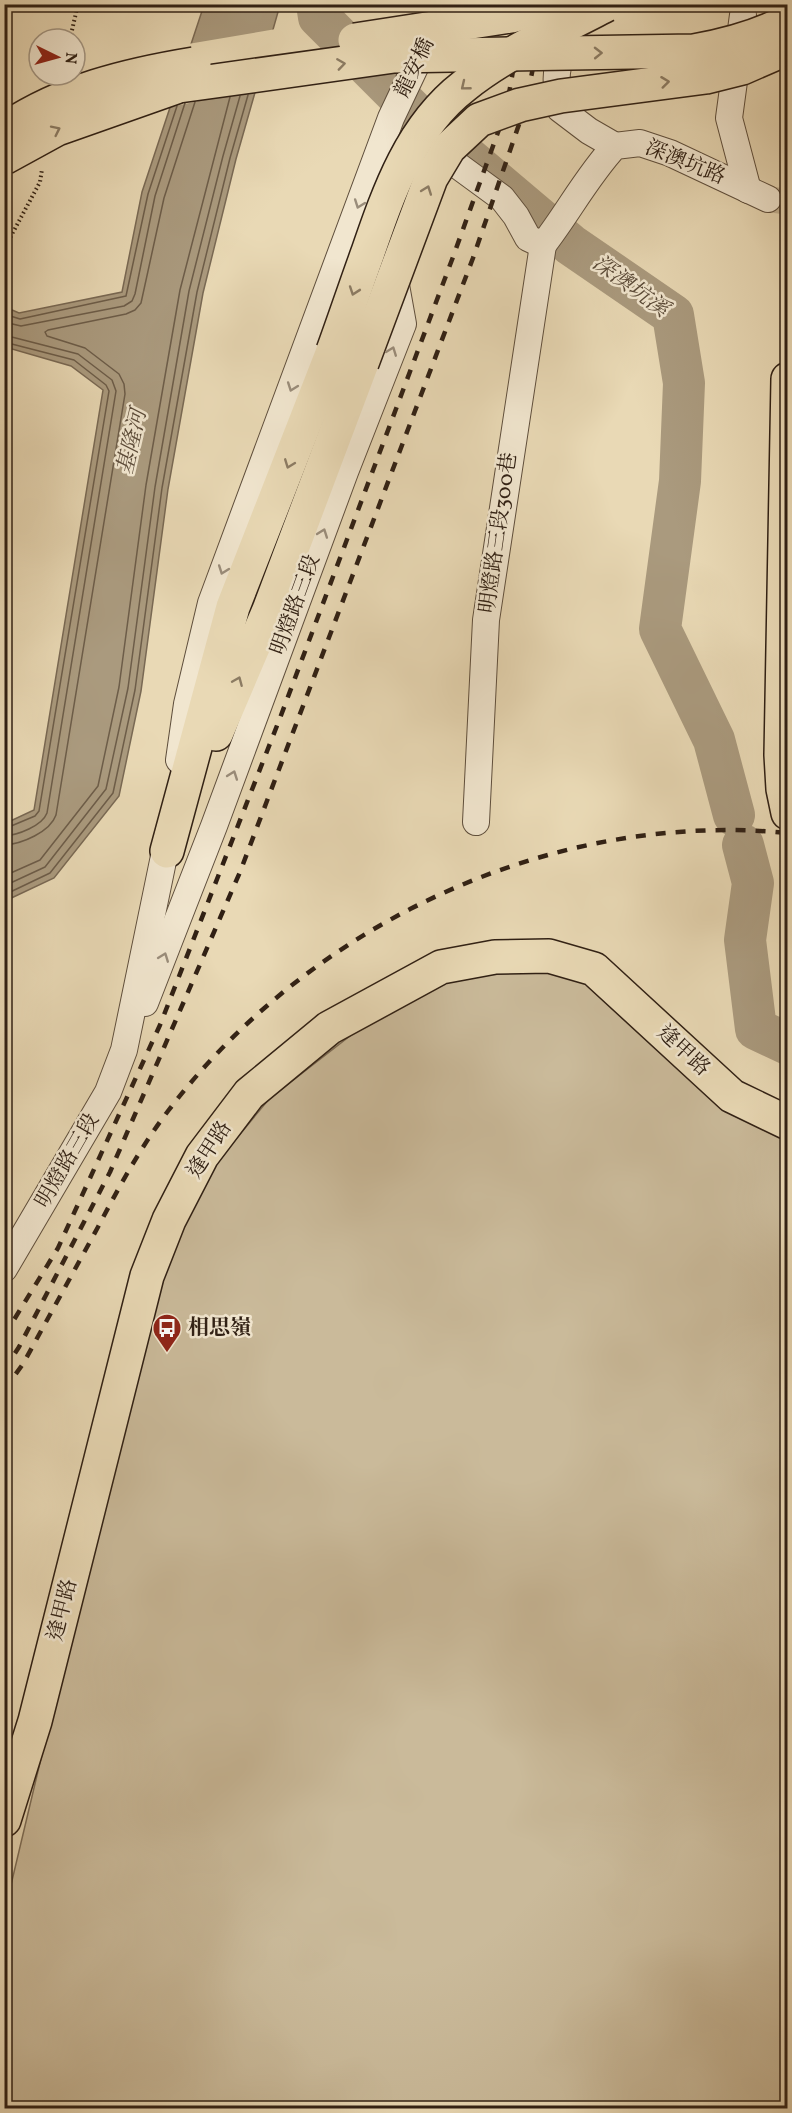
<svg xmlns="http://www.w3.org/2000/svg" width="792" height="2113" font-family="Vollkorn,'Noto Serif TC',serif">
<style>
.green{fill:#caba9a;stroke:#7d6d57;stroke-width:1.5}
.water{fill:#aa9a7e;stroke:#796954;stroke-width:1.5}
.pier{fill:#e9d9b5}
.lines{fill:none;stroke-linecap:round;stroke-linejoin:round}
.shore{stroke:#6d5d49;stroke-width:1.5}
.river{stroke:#aa9a7e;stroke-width:42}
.minor-tunnel{stroke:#c4b495;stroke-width:26;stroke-dasharray:26 13;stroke-linecap:butt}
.minor-casing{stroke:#5e4e3c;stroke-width:28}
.major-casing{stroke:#302014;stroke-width:36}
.highway-casing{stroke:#302014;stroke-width:36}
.path{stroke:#302014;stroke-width:4;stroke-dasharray:1.5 3;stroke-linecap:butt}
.minor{stroke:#f1e6cf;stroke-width:26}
.major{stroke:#e9d9b5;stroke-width:33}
.highway{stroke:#e9d9b5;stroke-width:33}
.rail{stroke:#302014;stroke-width:4.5;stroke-dasharray:10 10;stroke-linecap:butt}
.highway-bridge-casing{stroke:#302014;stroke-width:36;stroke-linecap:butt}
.highway-bridge{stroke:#e9d9b5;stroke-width:33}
.oneway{stroke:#8c7c64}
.oneway2{stroke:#9a8d7b}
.labels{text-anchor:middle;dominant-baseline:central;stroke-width:5;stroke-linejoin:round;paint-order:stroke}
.street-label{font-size:21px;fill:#302014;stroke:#f1e6cf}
.poi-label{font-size:21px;font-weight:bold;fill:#302014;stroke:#f1e6cf;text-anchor:start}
.water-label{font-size:22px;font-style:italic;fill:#5b4b39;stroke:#f1e6cf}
</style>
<rect width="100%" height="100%" fill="#e9d9b5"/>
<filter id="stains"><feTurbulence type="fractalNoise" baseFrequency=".00333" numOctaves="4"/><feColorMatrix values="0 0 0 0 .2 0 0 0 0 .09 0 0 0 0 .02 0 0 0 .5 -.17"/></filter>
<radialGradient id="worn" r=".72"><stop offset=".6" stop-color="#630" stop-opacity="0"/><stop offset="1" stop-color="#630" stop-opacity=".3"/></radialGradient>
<!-- green -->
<path class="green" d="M554 952 787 1127V2108H5V1910L169 1220 269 1099 432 972Z"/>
<!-- water -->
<path class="water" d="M204 5H280L236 159 203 293 168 489 141 691 119 796 54 878 5 901 4 824 34 810 103 390 71 366 5 347V307L19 313 122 292 142 192Z"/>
<!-- pier -->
<path class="pier" d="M276 29 258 92 222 96 166 108 188 44Z"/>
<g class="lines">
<!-- shore -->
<g class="shore">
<path d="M4 314 20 319 126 296 148 194 177 106"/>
<path d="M4 322 21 326 124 306 132 301 135 294 155 196 185 103"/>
<path d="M4 335 78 354 112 380 116 391 47 813C42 826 18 835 4 836"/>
<path d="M4 342 74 360 106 385 109 391 39 811 35 816 4 829"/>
<path d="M4 845C22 844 50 832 56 815L125 394 124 384 119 374 85 348 47 336 45 332 48 330 126 314 135 310 141 303 164 198 195 102"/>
<path d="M4 876 40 860 98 786 119 687 146 485 180 290 230 97"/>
<path d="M4 886 45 867 106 789 128 688 155 487 189 291 223 156 240 96"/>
<path d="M4 895 50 873 113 793 135 690 162 488 197 292 230 158 248 95"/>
</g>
<!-- river -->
<g class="river">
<path d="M317 4 319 17 415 113 571 245 673 315 684 383 680 481 660 629 714 740 734 815"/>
<path d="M743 845 753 883 745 940 756 1029 788 1044"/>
</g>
<!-- minor-tunnel -->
<path class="minor-tunnel" d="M768 199 788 202"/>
<!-- minor casing -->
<g class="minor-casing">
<g id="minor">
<path d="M743 15 729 118 748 190"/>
<path d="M569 38C555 66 554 78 560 109L589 131 615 146"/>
<path d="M431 146 502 198 516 216 528 238 543 245"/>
<path d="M543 245C568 213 587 176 615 146L640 143 670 153 768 199"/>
<path d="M179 760 187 704 211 603 391 118 445 4"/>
<path d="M476 822 486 620 543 245"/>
<path d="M145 1003 214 826 345 472 403 324 394 274"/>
<path d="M4 1269 108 1092 124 1050 169 832"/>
</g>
</g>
<!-- major casing -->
<g class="major-casing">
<path id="major" d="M4 1820 35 1721 147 1276 169 1220 202 1156 249 1094 329 1028 441 967 495 957 549 956 594 969 732 1096 788 1123"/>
</g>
<!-- highway casing -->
<g class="highway-casing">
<g id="highway">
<path d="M788 379 781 755 783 789 788 813"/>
<path d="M216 734 269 610 362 363"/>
<path d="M167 851 233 607 333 351"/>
</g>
</g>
<!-- path -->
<g class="path">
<path d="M70 39 78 4"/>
<path d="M4 249 40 182 42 169"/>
</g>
<!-- minor -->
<use href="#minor" class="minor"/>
<!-- major -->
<use href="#major" class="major"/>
<!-- highway -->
<use href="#highway" class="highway"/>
<!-- rail -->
<g class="rail">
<path d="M4 1336 58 1248 160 1025 280 718 453 257 506 110 525 4"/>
<path d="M4 1370 19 1347 110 1172 240 872 473 258 525 107 546 4"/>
<path d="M4 1390 23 1364C48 1318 73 1273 98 1227 119 1187 140 1148 168 1111 310 924 552 810 788 833"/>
</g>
<!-- highway-bridge casing -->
<g class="highway-bridge-casing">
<g id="highway-bridge">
<path d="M355 40 511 16 554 4"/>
<path d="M4 130C61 91 127 75 194 64"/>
<path d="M4 158 57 129 179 86 394 56 694 51C727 45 758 37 788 21"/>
<path d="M333 351C345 318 356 285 368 252 389 191 411 127 464 86 506 52 559 30 606 5"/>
<path d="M362 363 431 178 449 148 479 120 520 105 561 96 706 77 742 68 788 48"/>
</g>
</g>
<!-- highway-bridge -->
<use href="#highway-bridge" class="highway-bridge"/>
</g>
<!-- one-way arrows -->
<defs><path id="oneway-chevron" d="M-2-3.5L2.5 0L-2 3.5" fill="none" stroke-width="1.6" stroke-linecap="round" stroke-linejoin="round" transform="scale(1.5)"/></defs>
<g class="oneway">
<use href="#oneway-chevron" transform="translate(598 53) rotate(-1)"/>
<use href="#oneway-chevron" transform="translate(341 64) rotate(-8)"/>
<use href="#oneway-chevron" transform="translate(665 82) rotate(-7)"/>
<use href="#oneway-chevron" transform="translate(465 86) rotate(141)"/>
<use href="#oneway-chevron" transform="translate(56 130) rotate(-26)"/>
<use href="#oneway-chevron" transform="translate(427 190) rotate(-70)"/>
<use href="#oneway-chevron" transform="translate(354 291) rotate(109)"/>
<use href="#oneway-chevron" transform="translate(289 464) rotate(111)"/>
<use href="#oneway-chevron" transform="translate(238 681) rotate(-67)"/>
</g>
<g class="oneway2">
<use href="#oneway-chevron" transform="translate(359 204) rotate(110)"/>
<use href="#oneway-chevron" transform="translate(392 351) rotate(-69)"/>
<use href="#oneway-chevron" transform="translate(292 387) rotate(110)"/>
<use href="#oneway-chevron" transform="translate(323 533) rotate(-70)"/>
<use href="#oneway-chevron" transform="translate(223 570) rotate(110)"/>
<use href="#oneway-chevron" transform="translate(233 775) rotate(-70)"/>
<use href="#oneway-chevron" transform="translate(164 957) rotate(-69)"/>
</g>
<!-- icons -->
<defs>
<g id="bus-pin" transform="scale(1.5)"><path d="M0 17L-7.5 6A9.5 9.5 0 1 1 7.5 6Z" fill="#8f2418" stroke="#f1e6cf"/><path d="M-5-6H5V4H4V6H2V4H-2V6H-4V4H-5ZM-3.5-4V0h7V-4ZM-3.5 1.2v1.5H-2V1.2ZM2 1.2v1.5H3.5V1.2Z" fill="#fff"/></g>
</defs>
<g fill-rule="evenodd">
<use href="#bus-pin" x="167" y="1328"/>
</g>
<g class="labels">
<!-- street labels -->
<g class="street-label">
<text transform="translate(415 68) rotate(-64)">龍安橋</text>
<text transform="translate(685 163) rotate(22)">深澳坑路</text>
<text transform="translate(499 533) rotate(-82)">明燈路三段300巷</text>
<text transform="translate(296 605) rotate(-70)">明燈路三段</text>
<text transform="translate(683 1051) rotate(43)">逢甲路</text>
<text transform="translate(210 1150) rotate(-57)">逢甲路</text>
<text transform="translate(68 1161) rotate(-60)">明燈路三段</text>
<text transform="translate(63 1610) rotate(-76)">逢甲路</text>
</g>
<!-- poi labels -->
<g class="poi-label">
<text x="188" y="1328">相思嶺</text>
</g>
<!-- water labels -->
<g class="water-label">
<text transform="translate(630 287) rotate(36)">深澳坑溪</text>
<text transform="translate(133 442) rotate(-77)">基隆河</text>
</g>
</g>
<!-- margin -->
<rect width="792" height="2113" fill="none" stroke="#e9d9b5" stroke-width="24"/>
<rect x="6" y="6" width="780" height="2101" fill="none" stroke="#302014" stroke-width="3"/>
<rect x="12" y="12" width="768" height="2089" fill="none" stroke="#302014" stroke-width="1.5"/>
<!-- north arrow -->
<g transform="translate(57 57) rotate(95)"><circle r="28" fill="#f1e6cf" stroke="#a49784" stroke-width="1.5"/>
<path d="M0-4.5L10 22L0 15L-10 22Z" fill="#8f2418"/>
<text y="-9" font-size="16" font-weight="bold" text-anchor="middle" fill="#302014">N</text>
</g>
<rect width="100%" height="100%" filter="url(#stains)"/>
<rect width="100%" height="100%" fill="url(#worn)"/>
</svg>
